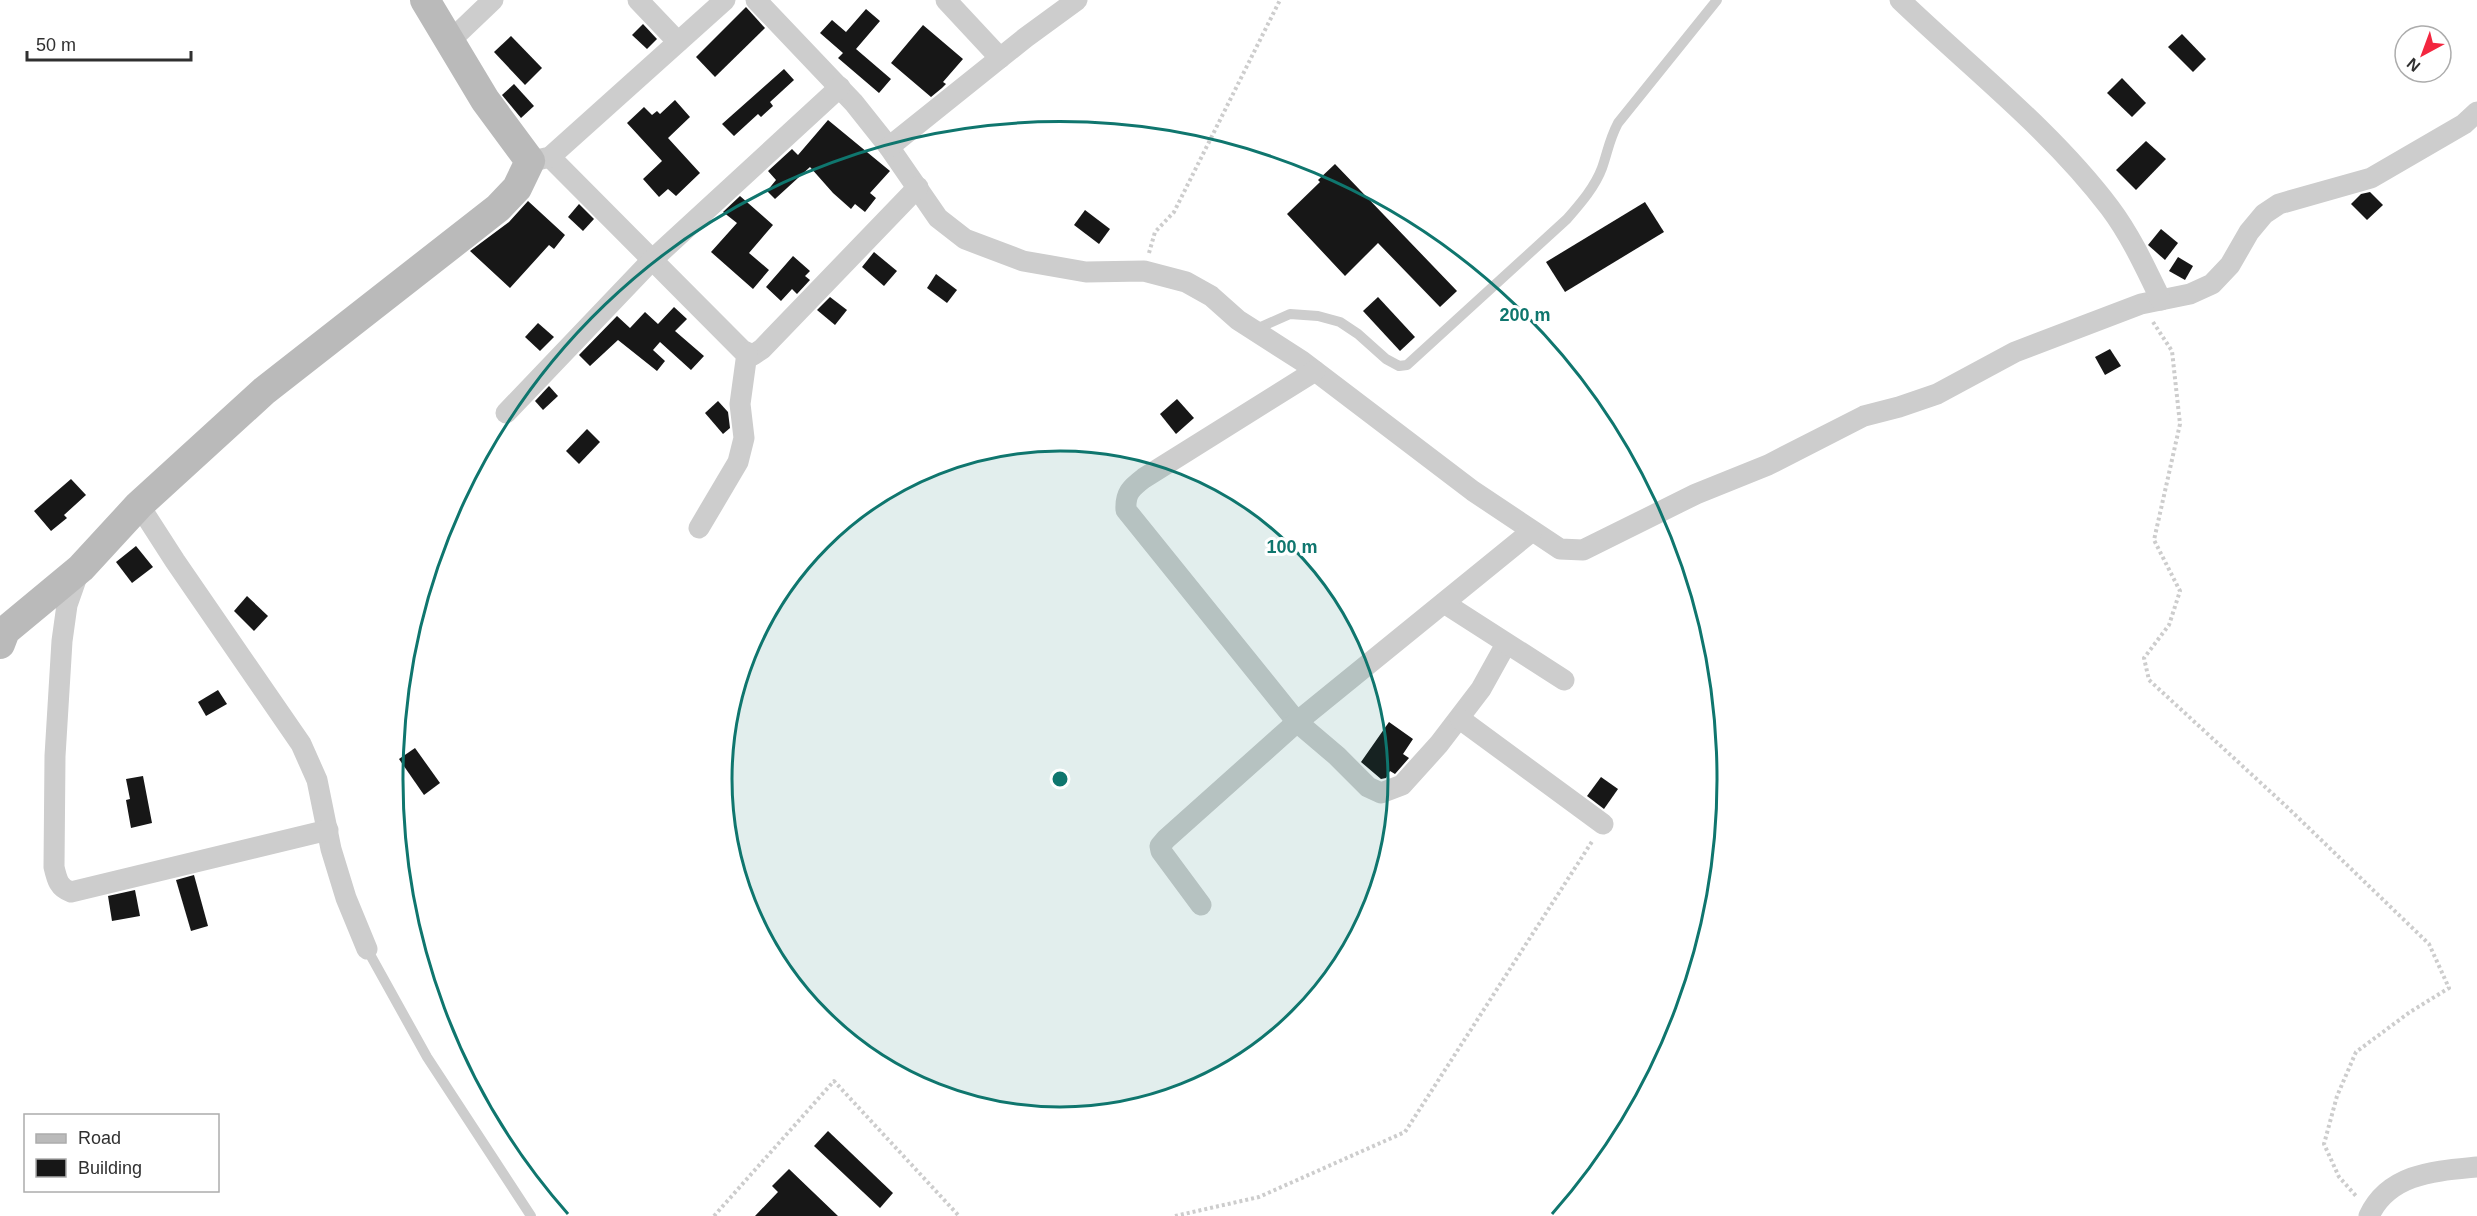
<svg xmlns="http://www.w3.org/2000/svg" width="2477" height="1216" font-family="Arial,sans-serif">
<style>
.building{fill:#171717}
.lines{fill:none;stroke-linecap:round;stroke-linejoin:round}
.path{stroke:#cdcdcd;stroke-width:4;stroke-dasharray:3 3;stroke-linecap:butt}
.lane{stroke:#cdcdcd;stroke-width:10}
.street{stroke:#cdcdcd;stroke-width:21}
.secondary{stroke:#bababa;stroke-width:30}
.ring{fill:none;stroke:#0f766e;stroke-width:3}
.centre{fill:#0f766e;stroke:#fff;stroke-width:3}
.ring-label{font-size:18px;text-anchor:middle;font-weight:bold;fill:#0f766e;stroke:#fff;stroke-width:6;stroke-linejoin:round;paint-order:stroke}
</style>
<rect width="100%" height="100%" fill="#fff"/>
<!-- building -->
<g class="building">
<path d="M746 7 765 28 715 77 696 57Z"/>
<path d="M866 9 880 21 856 49 891 79 879 93 838 58 843 53 820 33 832 20 846 32Z"/>
<path d="M643 24 657 39 647 49 632 35Z"/>
<path d="M923 25 963 59 943 82 946 84 942 88 931 97 891 63Z"/>
<path d="M2182 34 2206 59 2193 72 2168 47Z"/>
<path d="M511 36 542 68 525 85 494 52Z"/>
<path d="M784 69 794 80 770 102 773 106 761 117 758 114 734 136 722 124Z"/>
<path d="M2122 78 2146 103 2132 117 2107 93Z"/>
<path d="M514 84 534 106 521 118 502 95Z"/>
<path d="M675 100 690 117 668 138 700 173 676 196 668 189 659 197 643 179 662 161 627 123 644 107 652 115 657 111 660 114Z"/>
<path d="M828 120 890 171 870 193 876 198 865 212 855 204 851 209 833 193 810 167 775 199 767 191 776 180 768 171 792 149 798 155Z"/>
<path d="M2146 141 2166 159 2136 190 2116 170Z"/>
<path d="M1335 164 1457 291 1440 307 1378 243 1345 276 1287 214 1320 182 1318 180Z"/>
<path d="M2370 192 2383 205 2367 220 2351 204 2361 194Z"/>
<path d="M740 196 773 225 749 253 769 270 753 289 711 252 737 223 723 212Z"/>
<path d="M528 201 565 235 554 249 549 245 510 288 470 251 509 222Z"/>
<path d="M1645 202 1664 232 1565 292 1546 262Z"/>
<path d="M579 204 594 219 583 231 568 217Z"/>
<path d="M1085 210 1110 229 1099 244 1074 225Z"/>
<path d="M2161 229 2178 243 2165 260 2148 245Z"/>
<path d="M874 252 897 271 884 286 862 267Z"/>
<path d="M793 256 810 271 805 276 810 280 797 294 792 289 781 301 766 287Z"/>
<path d="M2178 257 2193 266 2185 280 2169 271Z"/>
<path d="M936 274 957 290 947 303 927 288Z"/>
<path d="M830 297 847 310 835 325 817 310Z"/>
<path d="M1378 297 1415 337 1400 351 1363 311Z"/>
<path d="M674 307 687 319 675 331 704 356 691 370 660 342 653 350 665 361 657 371 618 340 590 366 579 355 617 316 630 328 645 312 658 324Z"/>
<path d="M538 323 554 337 540 351 525 337Z"/>
<path d="M2110 349 2121 366 2105 375 2095 357Z"/>
<path d="M549 386 558 396 543 410 535 401Z"/>
<path d="M1177 399 1194 418 1176 434 1160 414Z"/>
<path d="M718 401 728 412 730 428 723 434 705 413Z"/>
<path d="M587 429 600 442 579 464 566 451Z"/>
<path d="M71 479 86 495 64 515 67 518 51 531 34 511Z"/>
<path d="M136 546 153 567 132 583 116 562Z"/>
<path d="M247 596 268 616 254 631 234 611Z"/>
<path d="M218 690 227 704 206 716 198 702Z"/>
<path d="M1389 722 1413 739 1403 754 1409 758 1395 774 1390 771 1386 778 1381 779 1361 762Z"/>
<path d="M415 748 440 783 424 795 399 759Z"/>
<path d="M143 776 152 823 131 828 126 800 130 799 126 779Z"/>
<path d="M1601 777 1618 789 1604 809 1587 796Z"/>
<path d="M194 875 208 926 191 931 176 880Z"/>
<path d="M135 890 140 916 112 921 108 896Z"/>
<path d="M828 1131 893 1193 880 1208 814 1146Z"/>
<path d="M789 1169 838 1216H755L778 1192 772 1186Z"/>
</g>
<g class="lines">
<!-- path -->
<g class="path">
<path d="M1149 253 1155 232 1174 212 1280 0"/>
<path d="M2153 322 2172 351 2180 424 2154 540 2180 591 2169 625 2144 658 2149 680 2287 807 2429 944 2449 988 2410 1012 2356 1052 2337 1096 2324 1144 2339 1177 2357 1197"/>
<path d="M714 1216 834 1081 959 1216"/>
<path d="M1175 1216 1259 1197 1405 1132 1593 840"/>
</g>
<!-- lane -->
<g class="lane">
<path d="M1254 330 1290 314 1318 316 1340 322 1358 334 1386 359 1399 366 1407 365 1567 219C1580 204 1595 187 1602 168 1608 151 1609 140 1618 123L1717 0"/>
<path d="M367 949 427 1057 531 1216"/>
</g>
<!-- street -->
<g class="street">
<path d="M638 0 678 42"/>
<path d="M756 0 854 103 889 147 938 218 965 239 1023 261 1086 272 1144 271 1186 282 1211 296 1238 320 1302 361 1473 491 1560 549 1583 550 1696 494 1768 465 1864 416 1899 407 1937 394 2015 352 2141 304 2190 294 2212 284 2230 265 2249 232 2264 214 2279 204 2371 178 2464 124 2477 112"/>
<path d="M946 0 1000 58"/>
<path d="M1900 0C1971 68 2051 130 2110 208 2131 236 2146 269 2161 300"/>
<path d="M450 41 493 0"/>
<path d="M889 147 1025 38 1077 0"/>
<path d="M550 157 742 350 753 355 762 349 918 187"/>
<path d="M537 160 550 157 725 0"/>
<path d="M1315 371 1144 478C1131 488 1125 493 1126 510L1297 722 1337 756 1368 787 1381 793 1402 785 1439 744 1481 689 1506 644"/>
<path d="M506 413 652 260 840 87"/>
<path d="M139 505 175 561 301 744 317 780 331 849 346 898 367 949"/>
<path d="M699 528 738 462 744 438 740 404 747 353"/>
<path d="M80 568 67 605 62 641 55 756 54 867C57 880 59 888 71 892L328 830"/>
<path d="M1444 603 1564 680"/>
<path d="M1460 719 1603 824"/>
<path d="M1201 905 1161 851 1160 846 1166 839 1297 722 1532 531"/>
<path d="M2369 1216C2389 1173 2436 1171 2477 1167"/>
</g>
<!-- secondary -->
<path class="secondary" d="M0 644 5 631 81 568 139 505 264 391 498 208 517 188 530 161 485 100 425 0"/>
</g>
<!-- distance rings -->
<circle cx="1060" cy="779" r="328" fill="#0f766e" fill-opacity=".12"/>
<g class="ring">
<circle cx="1060" cy="779" r="328"/>
<path d="M568 1214A657 657 0 1 1 1552 1214"/>
</g>
<circle cx="1060" cy="779" r="9" class="centre"/>
<g class="ring-label">
<text x="1525" y="321">200 m</text>
<text x="1292" y="553">100 m</text>
</g>
<!-- legend -->
<rect x="24" y="1114" width="195" height="78" fill="#ffffff" stroke="#acacac" stroke-width="1.5"/>
<rect x="36" y="1134" width="30" height="9" fill="#bababa" stroke="#acacac" stroke-width="1.5"/>
<text x="78" y="1144" font-size="18" fill="#303030">Road</text>
<rect x="36" y="1159" width="30" height="18" fill="#171717" stroke="#acacac" stroke-width="1.5"/>
<text x="78" y="1174" font-size="18" fill="#303030">Building</text>
<!-- north arrow -->
<g transform="translate(2423 54) rotate(221)"><circle r="28" fill="#ffffff" stroke="#acacac" stroke-width="1.5"/>
<path d="M0-4.5L10 22L0 15L-10 22Z" fill="#f3263f"/>
<text y="-9" font-size="16" font-weight="bold" text-anchor="middle" fill="#303030">N</text>
</g>
<!-- scale -->
<path d="M27 51v9h164v-9" fill="none" stroke="#303030" stroke-width="3"/>
<text x="36" y="51" font-size="18" fill="#303030" stroke="#ffffff" stroke-width="4.5" paint-order="stroke">50 m</text>
</svg>
